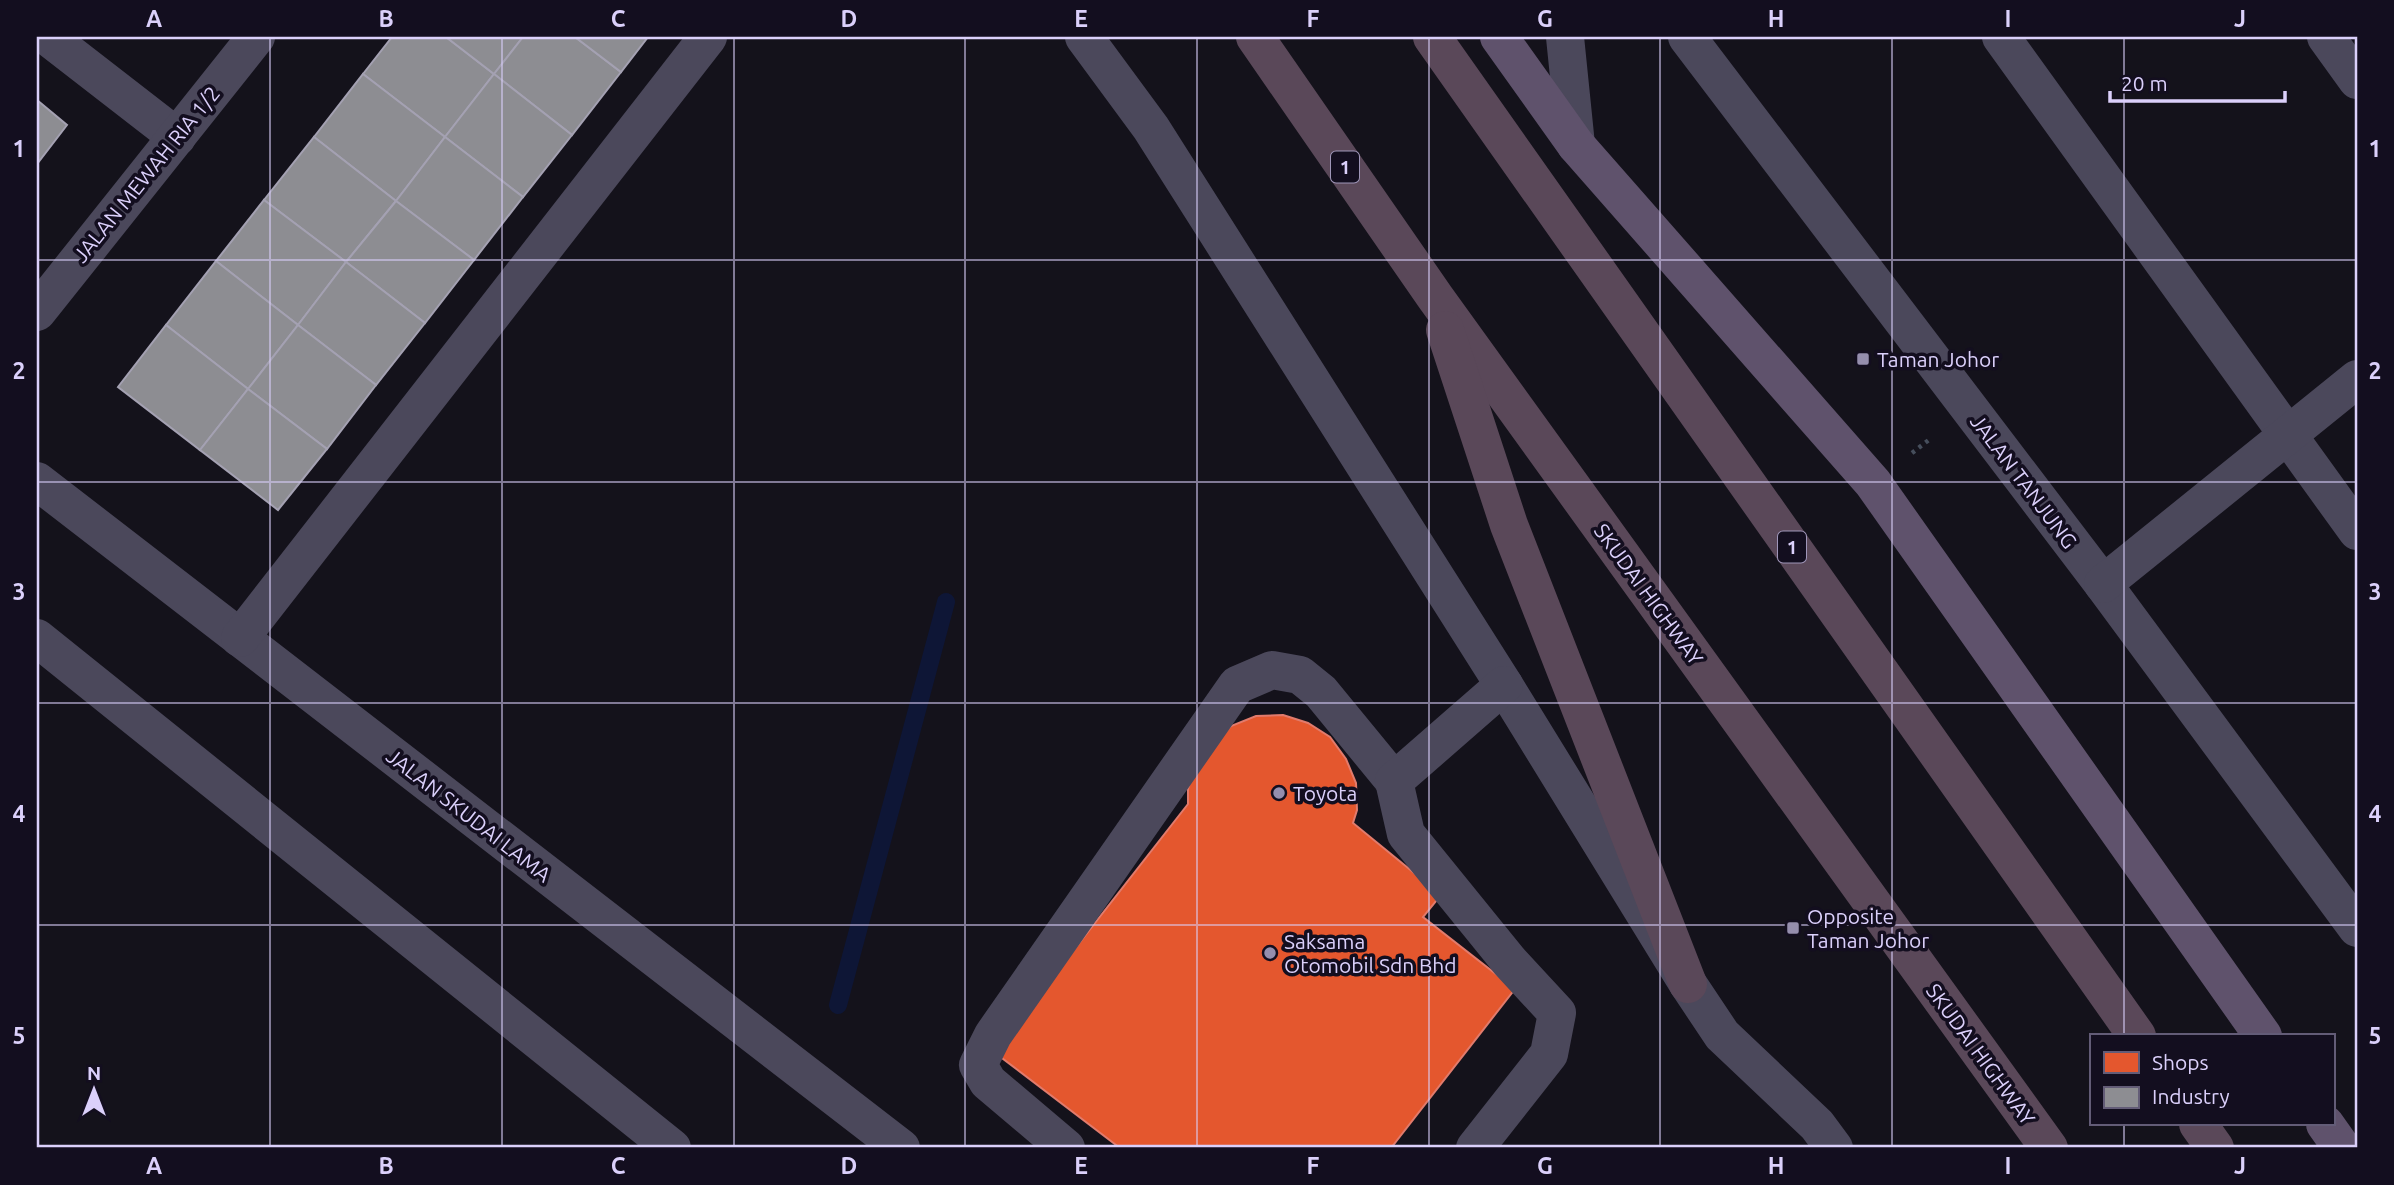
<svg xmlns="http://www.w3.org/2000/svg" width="2394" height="1185" font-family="Ubuntu,sans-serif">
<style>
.shops{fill:#e4572e;stroke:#e17b6c;stroke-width:2}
.industry{fill:#8d8d92;stroke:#a4a1b2;stroke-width:2}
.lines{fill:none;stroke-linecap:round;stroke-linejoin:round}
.stream{stroke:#0e1636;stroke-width:18}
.path{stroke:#464e5c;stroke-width:4.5;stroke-dasharray:3.5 5;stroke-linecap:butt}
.minor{stroke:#4b485b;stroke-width:38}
.major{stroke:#5f526c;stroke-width:38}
.highway{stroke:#5a4859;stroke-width:38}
.grid{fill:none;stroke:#dbd0fb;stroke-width:2;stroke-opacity:0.55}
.poi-dot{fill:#958ead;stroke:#130e1f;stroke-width:2.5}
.labels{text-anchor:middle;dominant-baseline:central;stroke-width:7;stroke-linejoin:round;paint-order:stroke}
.shield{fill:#130e1f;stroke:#9f96b9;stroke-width:2}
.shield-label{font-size:19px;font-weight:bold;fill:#dbd0fb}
.street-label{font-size:21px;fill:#dbd0fb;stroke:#130e1f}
.poi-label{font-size:21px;fill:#dbd0fb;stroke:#130e1f;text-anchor:start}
.neatline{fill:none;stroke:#dbd0fb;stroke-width:2.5}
.grid-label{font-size:23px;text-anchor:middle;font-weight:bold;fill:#dbd0fb}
</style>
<rect width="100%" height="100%" fill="#14121b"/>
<!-- shops -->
<path class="shops" d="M1283 715 1308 723 1330 737 1346 759 1356 783 1357 810 1353 823 1441 895 1423 917 1515 989 1391 1148H1120L994 1052 1188 804V789L1195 764 1231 726 1256 716Z"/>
<!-- industry -->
<g class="industry">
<path d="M392 37H446L494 74 445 137 363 74Z"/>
<path d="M446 37H523L494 74Z"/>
<path d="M523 37H575L621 72 572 135 494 74Z"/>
<path d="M575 37H648L621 72Z"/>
<path d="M363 74 445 137 396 201 314 137Z"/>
<path d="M494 74 572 135 523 197 445 137Z"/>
<path d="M37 100 67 125 37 164Z"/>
<path d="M314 137 396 201 346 262 264 200Z"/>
<path d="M445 137 523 197 474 260 396 201Z"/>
<path d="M264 200 346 262 298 325 216 261Z"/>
<path d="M396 201 474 260 425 323 346 262Z"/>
<path d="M216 261 298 325 248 389 166 325Z"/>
<path d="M346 262 425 323 376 385 298 325Z"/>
<path d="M166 325 248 389 200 450 118 387Z"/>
<path d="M298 325 376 385 327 449 248 389Z"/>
<path d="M248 389 327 449 278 510 200 450Z"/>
</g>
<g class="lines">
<!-- stream -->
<path class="stream" d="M838 1005 946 602"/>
<!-- path -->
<path class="path" d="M1912 453 1930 439"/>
<!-- minor -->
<g class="minor">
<path d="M48 37 177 137"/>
<path d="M1084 37 1151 128 1504 685 1688 984 1722 1035 1817 1125 1834 1148"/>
<path d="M1565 37 1576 145"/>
<path d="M1687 37 2103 584 2357 928"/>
<path d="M2001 37 2357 531"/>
<path d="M2326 37 2357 80"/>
<path d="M37 312 256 37"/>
<path d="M37 481 901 1148"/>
<path d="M2103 584 2357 379"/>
<path d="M37 638 672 1148"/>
<path d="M240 638 708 37"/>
<path d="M1066 1148 988 1082 978 1065 993 1035 1237 685 1272 670 1300 675 1321 692 1394 781"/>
<path d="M1475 1148 1549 1054 1557 1013 1509 961 1406 834 1394 781 1504 685"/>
</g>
<!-- major -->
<g class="major">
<path d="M1499 37 1576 145 1873 483 2263 1036"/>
<path d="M2325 1124 2342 1148"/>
</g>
<!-- highway -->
<g class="highway">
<path d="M1255 37 1435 297 2049 1148"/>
<path d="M1432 37 2137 1036"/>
<path d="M1445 330 1509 525 1688 984"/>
<path d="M2198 1124 2215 1148"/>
</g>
</g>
<!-- grid -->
<path class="grid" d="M270 37V1148M502 37V1148M734 37V1148M965 37V1148M1197 37V1148M1429 37V1148M1660 37V1148M1892 37V1148M2124 37V1036M37 260H2357M37 482H2357M37 703H2357M37 925H2357M2124 1124V1148"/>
<!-- markers -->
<g class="poi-dot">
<rect x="1856" y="352" width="14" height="14" rx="3.5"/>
<circle cx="1279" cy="793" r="7"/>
<rect x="1786" y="921" width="14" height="14" rx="3.5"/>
<circle cx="1270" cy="953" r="7"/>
</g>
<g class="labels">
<!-- shield labels -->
<g class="shield">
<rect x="1331" y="151.5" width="28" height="31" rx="5"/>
<rect x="1778" y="531.5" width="28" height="31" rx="5"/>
</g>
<g class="shield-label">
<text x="1345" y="167">1</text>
<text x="1792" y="547">1</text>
</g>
<!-- street labels -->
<g class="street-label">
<text transform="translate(146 174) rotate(-51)">JALAN MEWAH RIA 1/2</text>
<text transform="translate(2024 481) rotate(53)">JALAN TANJUNG</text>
<text transform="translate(1649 594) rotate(54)">SKUDAI HIGHWAY</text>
<text transform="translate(469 815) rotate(38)">JALAN SKUDAI LAMA</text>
<text transform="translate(1981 1054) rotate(54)">SKUDAI HIGHWAY</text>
</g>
<!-- poi labels -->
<g class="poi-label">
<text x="1877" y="359">Taman Johor</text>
<text x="1293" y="793">Toyota</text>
<text x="1807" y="916">Opposite<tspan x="1807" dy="24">Taman Johor</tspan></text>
<text x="1284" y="941">Saksama<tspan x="1284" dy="24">Otomobil Sdn Bhd</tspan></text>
</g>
</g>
<!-- border -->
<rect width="2394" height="1185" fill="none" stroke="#130e1f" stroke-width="77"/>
<!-- legend -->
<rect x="2090" y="1034" width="245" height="91" fill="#130e1f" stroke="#635c77" stroke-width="2"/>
<rect x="2104" y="1052" width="35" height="21" fill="#e4572e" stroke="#635c77" stroke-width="2"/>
<text x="2152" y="1070" font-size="21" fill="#dbd0fb">Shops</text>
<rect x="2104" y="1087" width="35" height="21" fill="#8d8d92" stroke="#635c77" stroke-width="2"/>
<text x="2152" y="1104" font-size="21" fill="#dbd0fb">Industry</text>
<!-- north arrow -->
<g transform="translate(94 1090)" stroke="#130e1f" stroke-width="5" paint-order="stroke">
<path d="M0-5L12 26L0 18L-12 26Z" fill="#dbd0fb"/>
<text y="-10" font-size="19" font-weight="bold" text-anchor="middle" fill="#dbd0fb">N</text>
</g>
<!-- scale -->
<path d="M2110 91v10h175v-10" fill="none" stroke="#dbd0fb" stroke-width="3.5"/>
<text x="2121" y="91" font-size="21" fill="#dbd0fb" stroke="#130e1f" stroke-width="5" paint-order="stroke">20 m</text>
<rect x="38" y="38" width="2318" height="1108" class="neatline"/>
<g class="grid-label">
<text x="154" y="27">A</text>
<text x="386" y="27">B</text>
<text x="618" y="27">C</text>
<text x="849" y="27">D</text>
<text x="1081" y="27">E</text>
<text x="1313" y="27">F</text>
<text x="1545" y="27">G</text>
<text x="1776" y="27">H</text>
<text x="2008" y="27">I</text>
<text x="2240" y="27">J</text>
<text x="19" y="157">1</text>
<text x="2375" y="157">1</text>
<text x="19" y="379">2</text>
<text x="2375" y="379">2</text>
<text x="19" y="600">3</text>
<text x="2375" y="600">3</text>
<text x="19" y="822">4</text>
<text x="2375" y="822">4</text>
<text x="19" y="1044">5</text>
<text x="2375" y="1044">5</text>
<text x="154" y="1174">A</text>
<text x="386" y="1174">B</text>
<text x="618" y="1174">C</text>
<text x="849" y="1174">D</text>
<text x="1081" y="1174">E</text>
<text x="1313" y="1174">F</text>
<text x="1545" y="1174">G</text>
<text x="1776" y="1174">H</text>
<text x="2008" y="1174">I</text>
<text x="2240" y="1174">J</text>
</g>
</svg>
